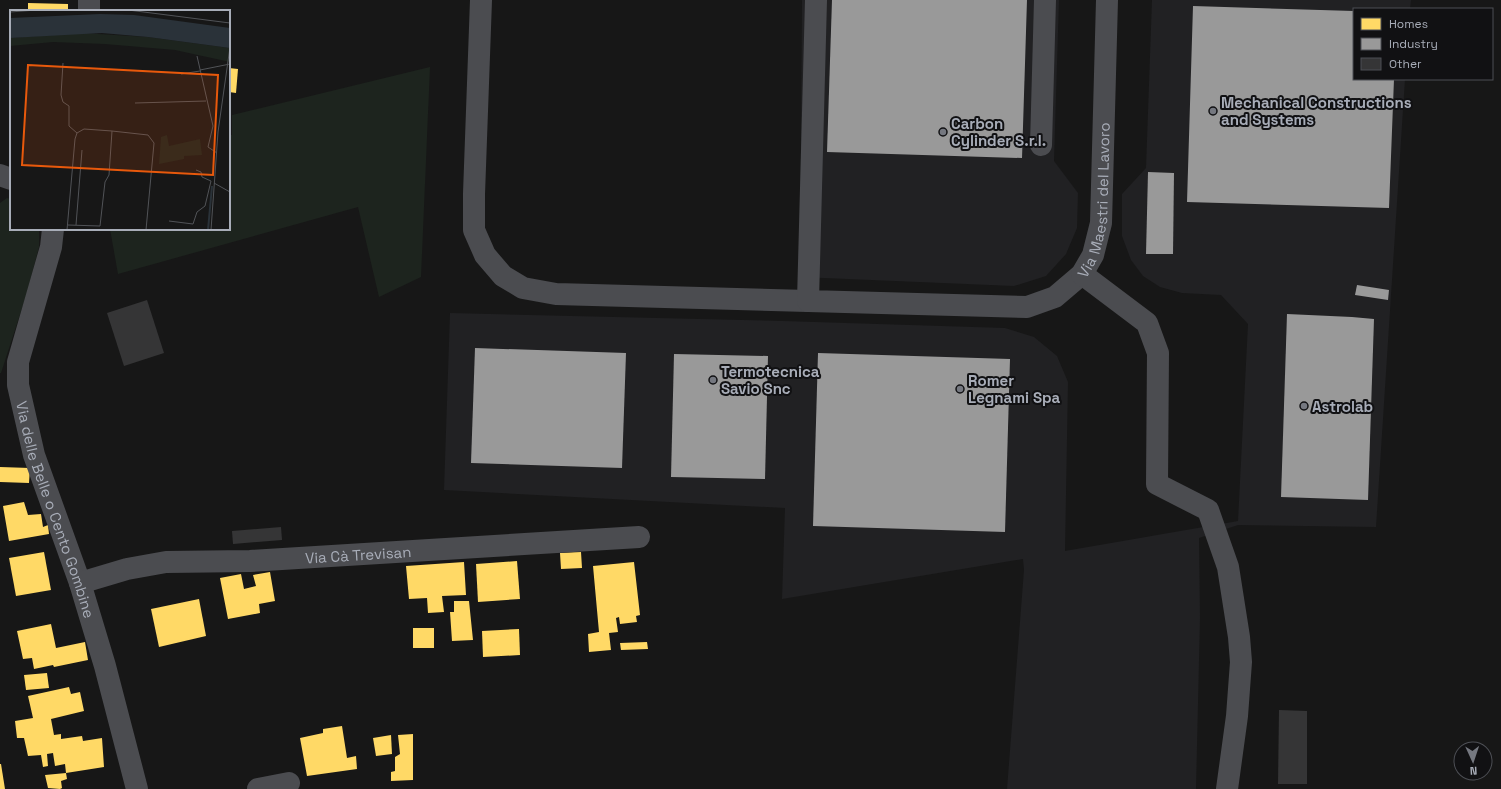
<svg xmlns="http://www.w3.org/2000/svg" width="1501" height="789" font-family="'Space Grotesk',sans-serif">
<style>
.built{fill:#212123}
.green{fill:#1d241e}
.homes{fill:#ffd966}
.industry{fill:#999}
.building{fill:#353536}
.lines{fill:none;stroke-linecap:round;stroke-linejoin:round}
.minor{stroke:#4b4c50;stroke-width:22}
.poi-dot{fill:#757880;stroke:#111113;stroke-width:1.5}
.labels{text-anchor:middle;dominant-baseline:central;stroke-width:4;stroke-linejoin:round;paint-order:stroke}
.poi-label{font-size:15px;font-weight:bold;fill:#a8adb8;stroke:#111113;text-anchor:start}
.street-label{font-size:15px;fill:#a8adb8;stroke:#111113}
.inset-river{fill:none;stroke:#2a3239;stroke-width:2}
.inset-road{fill:none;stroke:#515357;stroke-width:1}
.view{fill:#e8590c;fill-opacity:0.15;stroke:#e8590c;stroke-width:2}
.inset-edge{fill:none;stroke:#a8adb8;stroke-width:2}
</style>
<rect width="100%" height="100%" fill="#171717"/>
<!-- built -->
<g class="built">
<path d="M802 0H1059L1054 161 1078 193 1077 228 1066 254 1046 276 1014 286 800 277Z"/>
<path d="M1152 0H1411L1410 9H1354V79H1405L1376 527 1238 525 1199 538 1200 618 1196 789H1007L1024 570 1023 559 782 599 785 508 444 490 450 313 783 321 1005 328 1034 337 1057 356 1068 382 1065 551 1238 521 1248 324 1221 295 1182 293 1160 287 1143 276 1131 260 1122 236V194L1146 168Z"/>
</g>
<!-- green -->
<g class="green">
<path d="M430 67 421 277 379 297 358 207 118 274 110 229H229V135H232V115Z"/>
<path d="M7 198 11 199V229H39V247L26 296 1 373H0V203Z"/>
</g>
<!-- homes -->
<g class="homes">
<path d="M28 3 68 4V11H28Z"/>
<path d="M229 68 238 69 236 93 229 92Z"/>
<path d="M0 467 30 468 29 483 0 482Z"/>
<path d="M24 502 28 515 41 514 43 527 48 525 49 534 9 541 3 506Z"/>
<path d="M44 552 51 590 16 596 9 558Z"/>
<path d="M581 552 582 568 561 569 560 553Z"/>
<path d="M517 561 520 599 478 602 476 564Z"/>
<path d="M464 562 466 595 442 596 444 612 428 613 427 598 409 599 406 566Z"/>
<path d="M634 562 640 615 636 616 637 622 620 624 619 617 616 618 618 632 609 633 611 650 589 652 588 634 599 632 593 566Z"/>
<path d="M270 572 275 601 259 604 260 613 228 619 220 578 241 574 244 589 256 586 253 575Z"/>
<path d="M199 599 206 636 159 647 151 609Z"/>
<path d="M454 601H469L473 640 452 641 450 612H454Z"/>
<path d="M51 624 56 648 85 642 88 660 54 667 53 665 34 669 32 658 23 659 17 631Z"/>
<rect x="413" y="628" width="21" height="20"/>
<path d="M519 629 520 655 483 657 482 631Z"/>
<path d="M647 642 648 649 621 650 620 643Z"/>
<path d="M47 673 49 688 26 690 24 675Z"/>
<path d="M69 687 71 694 80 692 84 711 51 719 54 735 61 734V739L82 736 83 741 102 738 104 767 66 773 65 764 55 766 53 753 47 754 48 766 43 767 41 755 28 756 24 738H17L15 721 33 718 28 696Z"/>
<path d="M342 726 347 758 356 756 357 769 307 776 300 738 323 733V729Z"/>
<path d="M413 734V780L391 781V772L395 771V757L400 754 398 735Z"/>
<path d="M391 735 392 754 376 756 373 738Z"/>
<path d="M0 764H1L5 789H0Z"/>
<path d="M66 773 67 779 61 781 62 788 60 789 48 788 45 775Z"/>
</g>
<!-- industry -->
<g class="industry">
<path d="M832 0H1027L1022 158 827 152Z"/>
<path d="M1193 6 1354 11V79H1394L1389 208 1187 202Z"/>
<path d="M1148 172 1174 173 1173 254H1146Z"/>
<path d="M1357 285 1389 290 1388 300 1355 295Z"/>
<path d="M1287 314 1352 317 1374 319 1368 500 1281 497Z"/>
<path d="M475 348 626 353 622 468 471 463Z"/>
<path d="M818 353 1010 359 1005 532 813 526Z"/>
<path d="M674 354 768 356 765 479 671 477Z"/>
</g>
<!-- building -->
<g class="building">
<path d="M147 300 164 353 124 366 107 313Z"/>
<path d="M281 527 282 540 233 544 232 531Z"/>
<path d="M1279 710 1307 711V784H1278Z"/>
</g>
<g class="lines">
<!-- minor -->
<g class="minor">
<path d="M89 0V11"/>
<path d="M481 0 474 194V230L485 255 503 276 523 288 556 294 808 301"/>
<path id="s1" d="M816 0 808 301 1027 307 1055 297 1082 274 1093 255 1101 223 1107 0"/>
<path d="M1041 145 1045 0"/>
<path d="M0 175 11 179"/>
<path id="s2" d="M53 229 51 247 18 362V385L34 455 80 583 105 666 137 789"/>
<path d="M1082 274 1147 323 1158 353 1157 484 1208 510 1228 567 1239 637 1241 662 1237 716 1227 789"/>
<path id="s3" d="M80 583 127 569 166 562 250 561 639 537"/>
<path d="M258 789 289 783"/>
</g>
</g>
<!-- markers -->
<g class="poi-dot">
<circle cx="1213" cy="111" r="4"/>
<circle cx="943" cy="132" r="4"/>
<circle cx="713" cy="380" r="4"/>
<circle cx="960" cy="389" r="4"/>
<circle cx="1304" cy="406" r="4"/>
</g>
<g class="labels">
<!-- poi labels -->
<g class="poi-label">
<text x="1221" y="102">Mechanical Constructions<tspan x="1221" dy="17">and Systems</tspan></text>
<text x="951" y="123">Carbon<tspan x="951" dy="17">Cylinder S.r.l.</tspan></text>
<text x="721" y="371">Termotecnica<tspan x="721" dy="17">Savio Snc</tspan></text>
<text x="968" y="380">Romer<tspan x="968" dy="17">Legnami Spa</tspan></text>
<text x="1312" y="406">Astrolab</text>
</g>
<!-- street labels -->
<g class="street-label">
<text stroke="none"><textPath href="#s1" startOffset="662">Via Maestri del Lavoro</textPath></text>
<text stroke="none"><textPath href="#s2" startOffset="291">Via delle Belle o Cento Gombine</textPath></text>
<text stroke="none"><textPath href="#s3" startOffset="281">Via Cà Trevisan</textPath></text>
</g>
</g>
<!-- overview -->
<g transform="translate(10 10)">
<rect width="220" height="220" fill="#171717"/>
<path d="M72 23 138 27 220 38V52L165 40 95 34 43 32 0 36V28ZM157 125 159 136 190 129 192 145 174 146V149L149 154 151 127Z" fill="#1d241e"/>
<path d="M90 4 124 5 220 18V38L138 27 92 23 0 28V8Z" fill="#2a3239"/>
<path class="inset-river" d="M198 220 202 176"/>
<path class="inset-road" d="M118 0 220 13M0 2 27 0M187 46 203 116 198 137 207 143M53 53 51 85 53 92 59 96V116L67 123M190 60 220 54M171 64 190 61M125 93 196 91M102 121 138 125 144 133 136 220M204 173 220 182M159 211 183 214 187 202 195 196 201 171 192 167 191 162 186 160M58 215 90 216 95 172 99 165 102 121 74 119 67 123M66 215 72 140M57 220 65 129 67 123M201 220 208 122 220 37"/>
<path class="view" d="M18 55 208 65 203 165 12 155Z"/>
<rect width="220" height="220" class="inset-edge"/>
</g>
<!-- legend -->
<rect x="1353" y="8" width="140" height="72" fill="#111113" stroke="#4d4f55"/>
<rect x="1361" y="18" width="20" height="12" fill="#ffd966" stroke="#4d4f55"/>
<text x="1389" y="28" font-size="12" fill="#a8adb8">Homes</text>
<rect x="1361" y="38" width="20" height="12" fill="#999999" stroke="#4d4f55"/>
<text x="1389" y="48" font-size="12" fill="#a8adb8">Industry</text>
<rect x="1361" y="58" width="20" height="12" fill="#353536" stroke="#4d4f55"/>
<text x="1389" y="68" font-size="12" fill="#a8adb8">Other</text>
<!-- north arrow -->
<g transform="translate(1473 761) rotate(177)"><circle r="19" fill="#111113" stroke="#4d4f55"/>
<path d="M0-3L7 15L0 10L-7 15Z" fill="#757880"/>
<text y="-6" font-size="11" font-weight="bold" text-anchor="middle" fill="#a8adb8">N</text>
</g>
</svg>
